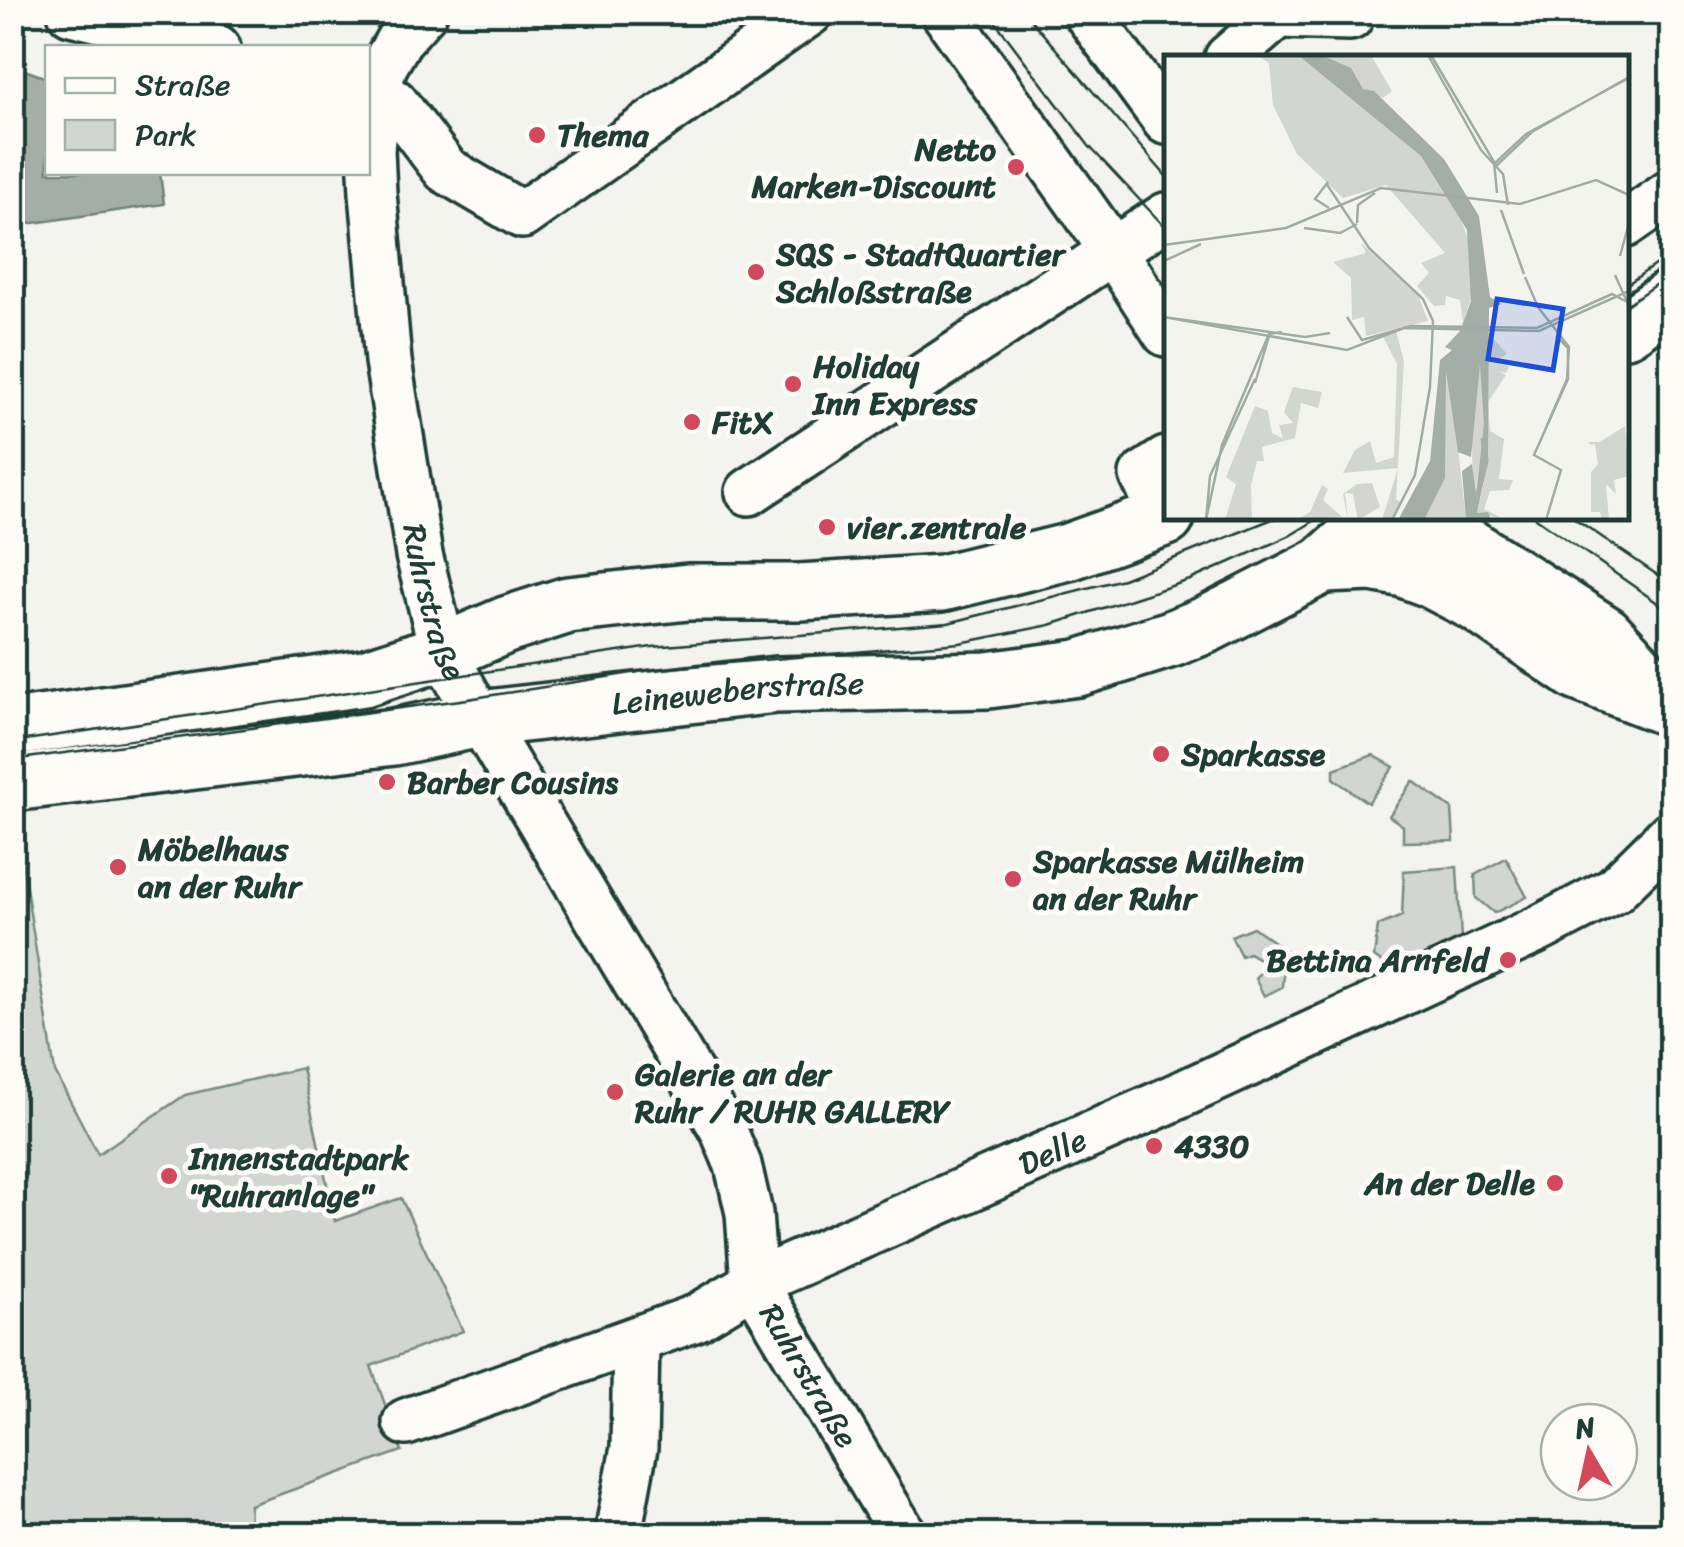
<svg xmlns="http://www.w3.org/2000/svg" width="1684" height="1547" font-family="Sriracha,sans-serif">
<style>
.green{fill:#d1d6d1;stroke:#788a82;stroke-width:2.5}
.water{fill:#a3aea7;stroke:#6e8179;stroke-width:2.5}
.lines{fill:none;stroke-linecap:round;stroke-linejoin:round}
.minor-casing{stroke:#1f3d34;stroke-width:52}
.major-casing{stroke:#1f3d34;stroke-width:62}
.minor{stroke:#fdfcf7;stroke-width:45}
.major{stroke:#fdfcf7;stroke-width:55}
.tram{stroke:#1f3d34;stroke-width:2.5}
.poi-dot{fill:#d1495b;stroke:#fdfcf7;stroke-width:4}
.labels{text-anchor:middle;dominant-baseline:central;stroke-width:10;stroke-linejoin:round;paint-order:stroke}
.poi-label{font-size:32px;font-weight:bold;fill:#1f3d34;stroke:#fdfcf7;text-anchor:start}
.street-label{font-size:32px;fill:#1f3d34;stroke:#fdfcf7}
.inset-river{fill:none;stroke:#a3aea7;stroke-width:5}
.inset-road{fill:none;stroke:#9faba4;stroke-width:2.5}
.view{fill:#1d4ed8;fill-opacity:0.15;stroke:#1d4ed8;stroke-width:5}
.inset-edge{fill:none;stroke:#1f3d34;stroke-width:5}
</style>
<rect width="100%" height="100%" fill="#f4f4ef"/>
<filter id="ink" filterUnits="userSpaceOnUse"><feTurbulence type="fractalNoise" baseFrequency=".01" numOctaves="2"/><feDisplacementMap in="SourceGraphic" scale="20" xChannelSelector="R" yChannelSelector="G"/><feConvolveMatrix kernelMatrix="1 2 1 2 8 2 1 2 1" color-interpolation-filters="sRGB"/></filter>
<g filter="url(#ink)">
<!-- green -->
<g class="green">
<path d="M1373 755 1394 767 1368 803 1334 779V769Z"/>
<path d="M1413 781 1452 809 1454 841 1403 842V826L1389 816Z"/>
<path d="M12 817H15L55 1072 98 1154 185 1095 302 1068 335 1221 401 1198 463 1331 371 1366 402 1451 250 1505 249 1534H13Z"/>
<path d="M1506 858 1527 897 1494 913 1476 898 1475 875Z"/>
<path d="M1457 867 1461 939 1394 971 1374 957 1378 926 1402 916 1404 871Z"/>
<path d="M1253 927 1285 950 1282 987 1264 996 1255 978 1263 969 1261 960 1249 953 1241 956 1231 936Z"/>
</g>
<!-- water -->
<path class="water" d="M13 66 47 78 48 172 160 173 164 204 13 226Z"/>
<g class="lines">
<!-- minor casing -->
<g class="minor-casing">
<g id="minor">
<path d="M71 12 217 48"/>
<path id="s1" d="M424 12 399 40 384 66 376 95 371 150 373 193 388 361 419 555 443 652 480 719 723 1129 738 1165 749 1213 754 1283 903 1534"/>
<path d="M944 12 1114 252 1166 333"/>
<path d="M1086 12 1166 121"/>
<path d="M1228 58 1278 15 1350 17"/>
<path d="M368 91 394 102 446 170 522 215 810 12"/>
<path d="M1626 224 1672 192"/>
<path d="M749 492 1166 216"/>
<path d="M1164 518 1143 475 1166 460"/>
<path id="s2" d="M406 1422 696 1318 754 1283 1165 1102 1539 929 1614 890 1672 833"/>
<path d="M618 1534 634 1448 636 1341"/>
</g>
</g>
<!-- major casing -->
<g class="major-casing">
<g id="major">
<path d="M1626 329 1672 297"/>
<path d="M1410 518 1450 535 1605 634 1666 700"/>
<path d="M1323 565 1372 563 1404 569 1430 579 1476 603 1577 672 1672 709"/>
<path d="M12 728 364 678 443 652 506 625 568 605 688 592H800L942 583 1068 552 1166 517"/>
<path id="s3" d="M12 783 394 737 480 719 776 685 988 680 1078 668 1171 639 1208 624 1323 565 1376 518"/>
</g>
</g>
<!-- minor -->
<use href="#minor" class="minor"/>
<!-- major -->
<use href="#major" class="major"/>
<!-- tram -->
<g class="tram">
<path d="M988 12 1089 146 1166 228"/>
<path d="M1024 12 1166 176"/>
<path d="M1626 285 1672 253"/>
<path d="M1626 305 1672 273"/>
<path d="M1536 518 1672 613"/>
<path d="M1574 518 1672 585"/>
<path d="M12 742 652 647 948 623 1123 579 1275 518"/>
<path d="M12 760 468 699 657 669 960 643 1050 625 1190 580 1291 535 1319 518"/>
</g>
</g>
</g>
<!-- markers -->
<g class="poi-dot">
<circle cx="537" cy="135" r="10"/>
<circle cx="1016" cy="167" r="10"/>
<circle cx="756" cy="272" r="10"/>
<circle cx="793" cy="384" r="10"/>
<circle cx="692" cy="422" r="10"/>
<circle cx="827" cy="527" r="10"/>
<circle cx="1161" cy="754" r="10"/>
<circle cx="387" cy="782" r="10"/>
<circle cx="118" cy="867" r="10"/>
<circle cx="1013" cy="879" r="10"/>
<circle cx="1508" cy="960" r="10"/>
<circle cx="615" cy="1092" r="10"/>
<circle cx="1154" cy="1146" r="10"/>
<circle cx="169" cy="1176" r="10"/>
<circle cx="1555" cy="1183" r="10"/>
</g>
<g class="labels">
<!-- poi labels -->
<g class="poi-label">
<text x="557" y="135">Thema</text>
<text x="996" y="149" text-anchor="end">Netto<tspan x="996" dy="37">Marken-Discount</tspan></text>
<text x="776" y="254">SQS - StadtQuartier<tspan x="776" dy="37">Schloßstraße</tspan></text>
<text x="813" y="366">Holiday<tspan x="813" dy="37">Inn Express</tspan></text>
<text x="712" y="422">FitX</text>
<text x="847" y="527">vier.zentrale</text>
<text x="1181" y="754">Sparkasse</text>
<text x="407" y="782">Barber Cousins</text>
<text x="138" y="849">Möbelhaus<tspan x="138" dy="37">an der Ruhr</tspan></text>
<text x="1033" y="861">Sparkasse Mülheim<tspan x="1033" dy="37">an der Ruhr</tspan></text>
<text x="1488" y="960" text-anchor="end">Bettina Arnfeld</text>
<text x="635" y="1074">Galerie an der<tspan x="635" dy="37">Ruhr / RUHR GALLERY</tspan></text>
<text x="1174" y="1146">4330</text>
<text x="189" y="1158">Innenstadtpark<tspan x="189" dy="37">"Ruhranlage"</tspan></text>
<text x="1535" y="1183" text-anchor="end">An der Delle</text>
</g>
<!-- street labels -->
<g class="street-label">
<text stroke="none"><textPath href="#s1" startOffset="610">Ruhrstraße</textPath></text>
<text stroke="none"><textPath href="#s3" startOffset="732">Leineweberstraße</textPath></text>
<text stroke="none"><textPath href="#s2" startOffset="702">Delle</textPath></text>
<text stroke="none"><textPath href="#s1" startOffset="1480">Ruhrstraße</textPath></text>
</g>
</g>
<!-- overview -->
<g transform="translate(1164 55)">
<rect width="465" height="465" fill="#f4f4ef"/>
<path d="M92 0H207L228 36 219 43 199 34 184 12H174L277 112 305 186 308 241 299 267 296 245 282 241 281 250 270 251 253 231 265 218 257 208 281 198 222 130 179 143 133 99 109 50 105 8ZM197 188 254 240 264 266 202 281 200 262 188 265 187 223 169 207 202 198ZM232 276 240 306 232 444 238 448 226 465H218L234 413 179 418 191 395 206 386 212 408 230 402 233 309 218 280ZM323 276 343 299 334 304 345 312 342 318 335 316 342 320 324 347 326 376 340 384 335 424 349 425 345 435 326 436 320 454 342 465 313 458 323 412 321 369 311 440 309 428 307 354 316 310 323 353ZM302 288 295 401 302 465H247L269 425 276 323 289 291ZM129 332 158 337 154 353 137 348 131 383 98 392 100 406H93L87 430 88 465H61L72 429 62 422 91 351 104 356 108 378 119 383 115 370 129 368 120 357ZM461 371 465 421 450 425 452 439 442 429 445 465H438L436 457H427V417L434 409 431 389 427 390 424 387H436ZM208 428 216 452 194 465 189 439 181 438 184 465 179 439 193 429ZM158 430 164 434 159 445 178 462 133 465 146 457Z" fill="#d1d6d1"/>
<path d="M134 0H157L187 13 199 34 210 36 280 104 315 161 326 242 338 249 325 253 324 401 313 458 324 457 327 465H302L298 416 308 409 312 439 320 369 316 310 307 402 294 397 282 316 281 423 260 465H234L266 406 276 305 288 295 281 292 296 276 307 246 303 175 257 101Z" fill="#a3aea7"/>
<path class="inset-river" d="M308 465 322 406 319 383"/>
<path class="inset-road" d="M264 0 317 95 339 119 344 150M267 0 330 107 333 138M330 109 362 79 465 23M330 113 368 77 465 22M164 127 151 144 165 153M162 128 205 193 259 244 269 266 266 332 251 420 228 465M337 155 360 219M193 168 194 150 211 138M140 173 176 178 193 169M0 190 122 173 217 133 356 149 432 125 465 140M456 201 465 168M0 206 37 189M451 220 465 251M361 222 374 252 405 292 403 324 381 375M0 262 183 295 240 273 375 276 465 236M0 262 141 282 166 278M183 262 198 285 247 271 373 273 448 239 465 248M91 328 106 278M42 465 46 421 91 324M42 465 58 390 105 279 118 277M382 465 397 415 370 400 404 324V293L392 281"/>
<path class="view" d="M333 244 399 254 389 315 324 304Z"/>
<rect width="465" height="465" class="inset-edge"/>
</g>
<!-- margin -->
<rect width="1684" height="1547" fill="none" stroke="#fdfcf7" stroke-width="50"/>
<rect x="25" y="25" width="1634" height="1497" fill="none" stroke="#1f3d34" stroke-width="4" filter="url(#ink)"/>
<!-- legend -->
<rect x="45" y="45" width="325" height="130" fill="#fdfcf7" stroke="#a4b0a9" stroke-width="2.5"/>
<rect x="65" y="78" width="50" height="15" fill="#fdfcf7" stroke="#a4b0a9" stroke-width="2.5"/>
<text x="135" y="95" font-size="30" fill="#1f3d34">Straße</text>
<rect x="65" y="120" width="50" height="30" fill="#d1d6d1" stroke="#a4b0a9" stroke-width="2.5"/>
<text x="135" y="145" font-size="30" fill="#1f3d34">Park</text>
<!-- north arrow -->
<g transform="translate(1589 1452) rotate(351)"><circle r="48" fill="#fdfcf7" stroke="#a4b0a9" stroke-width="2.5"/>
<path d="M0-8L18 38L0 25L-18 38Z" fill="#d1495b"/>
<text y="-15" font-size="28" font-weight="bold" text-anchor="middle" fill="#1f3d34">N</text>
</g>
</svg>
